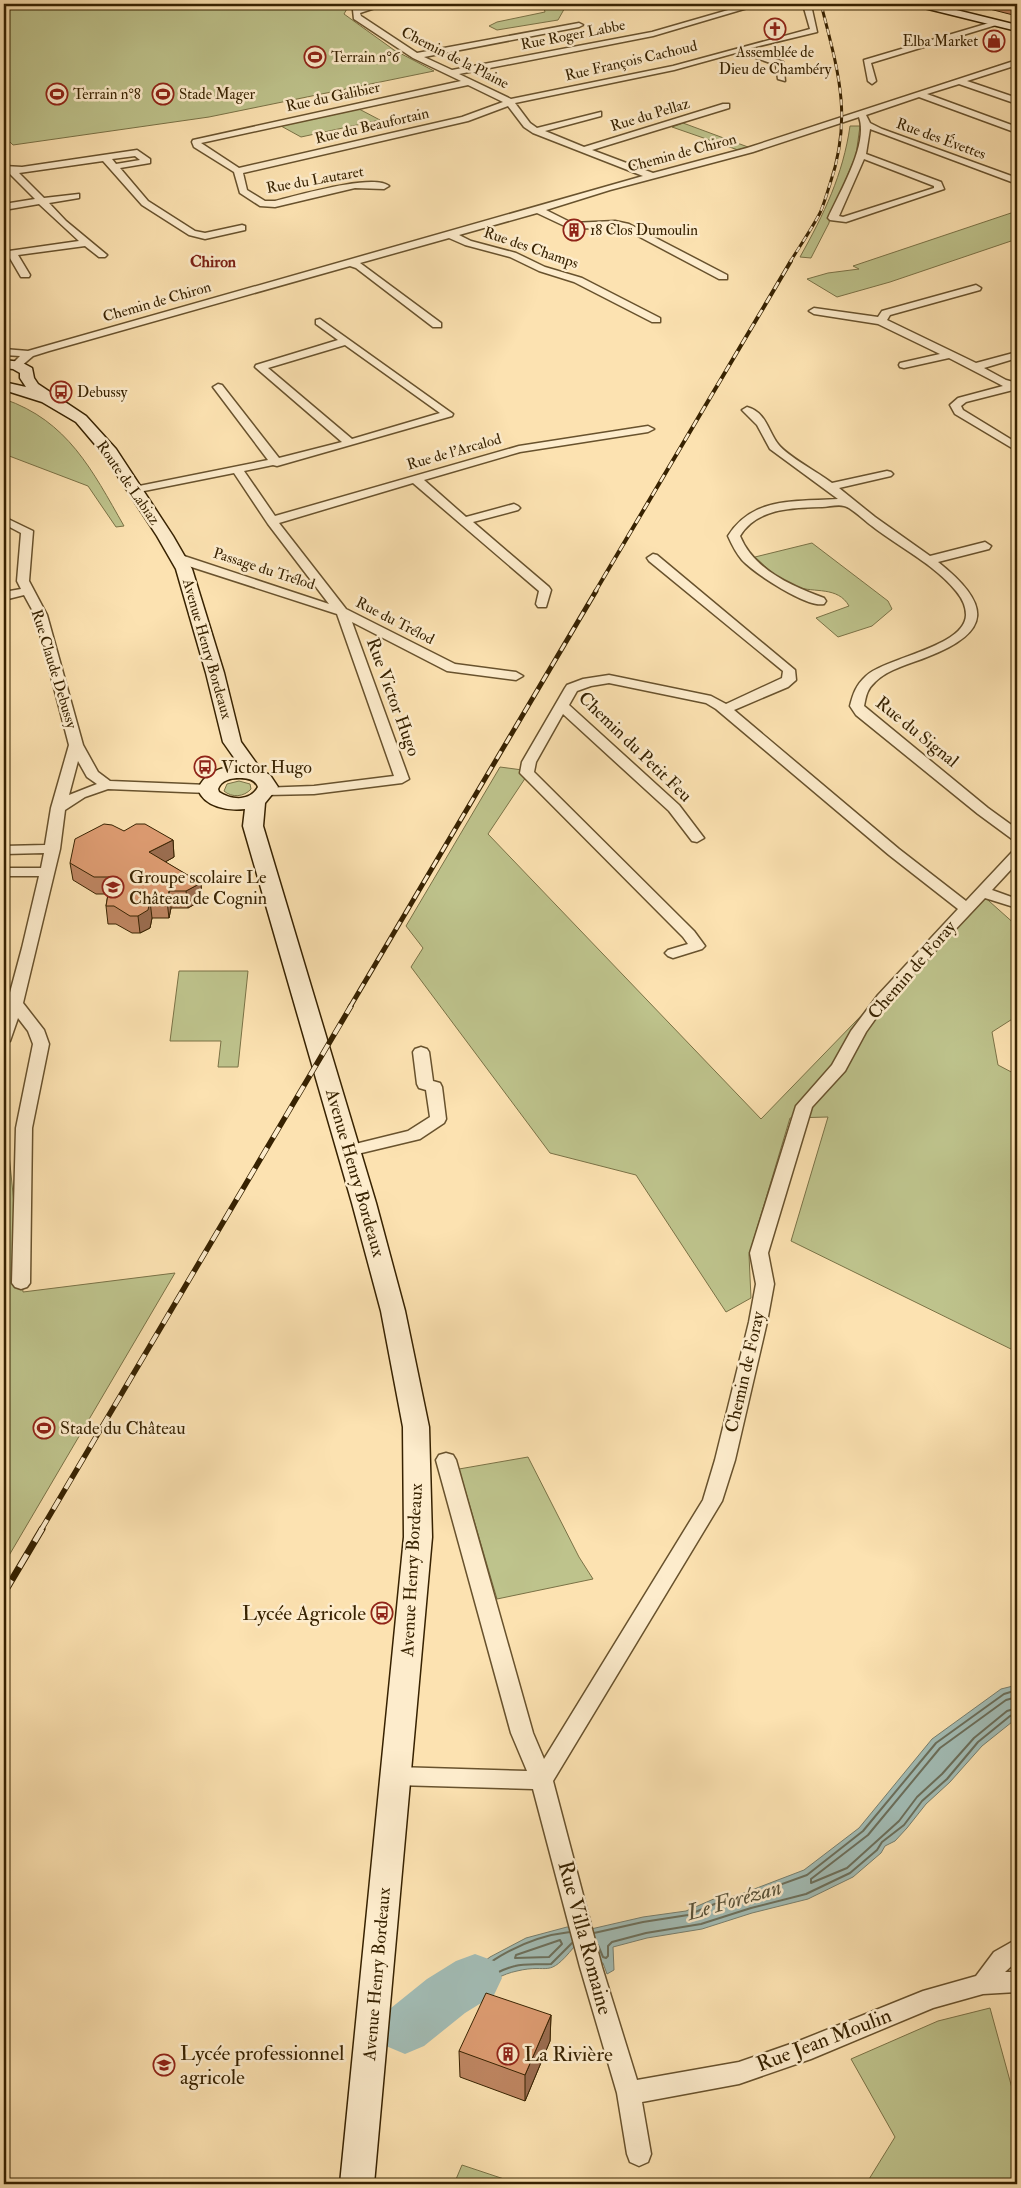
<svg xmlns="http://www.w3.org/2000/svg" width="1021" height="2188" font-family="'IM FELL Double Pica',serif">
<style>
.green{fill:#bec38c;stroke:#7a7246}
.water{fill:#a2bcb5;stroke:#777e6d}
.lines{fill:none;stroke-linecap:round;stroke-linejoin:round}
.shore{stroke:#6c6f5b;stroke-width:2}
.river{fill:#a2bcb5;fill-rule:evenodd}
.street-casing{stroke:#68522d;stroke-width:3}
.secondary-casing{stroke:#372201;stroke-width:3}
.street{fill:#fdeccc;fill-rule:evenodd}
.secondary{fill:#fdeccc;fill-rule:evenodd}
.rail-far4-casing{stroke:#372201;stroke-width:3}
.rail-far3-casing{stroke:#372201;stroke-width:4}
.rail-far2-casing{stroke:#372201;stroke-width:5}
.rail-far1-casing{stroke:#372201;stroke-width:5.5}
.rail-casing{stroke:#372201;stroke-width:7}
.rail-far4{stroke:#fdeccc;stroke-width:2;stroke-dasharray:6;stroke-linecap:butt}
.rail-far3{stroke:#fdeccc;stroke-width:2.5;stroke-dasharray:8;stroke-linecap:butt}
.rail-far2{stroke:#fdeccc;stroke-width:3;stroke-dasharray:9;stroke-linecap:butt}
.rail-far1{stroke:#fdeccc;stroke-width:4;stroke-dasharray:12;stroke-linecap:butt}
.rail{stroke:#fdeccc;stroke-width:5;stroke-dasharray:15;stroke-linecap:butt}
.wall{fill:#bf8662;stroke:#372201}
.shaded-wall{fill:#9b6d50;stroke:#372201}
.building{fill:#de9c72;stroke:#372201}
.labels{text-anchor:middle;dominant-baseline:central;stroke-width:5;stroke-linejoin:round;paint-order:stroke}
.far-street-label{font-size:15px;fill:#372201;stroke:#fdeccc}
.far-poi-label{font-size:15px;fill:#372201;stroke:#fdeccc;text-anchor:start}
.far-quarter-label{font-size:16px;font-weight:bold;fill:#7a1f14;stroke:#fdeccc}
.street-label{font-size:18px;fill:#372201;stroke:#fdeccc}
.poi-label{font-size:18px;fill:#372201;stroke:#fdeccc;text-anchor:start}
.near-poi-label{font-size:21px;fill:#372201;stroke:#fdeccc;text-anchor:start}
.near-street-label{font-size:21px;fill:#372201;stroke:#fdeccc}
.near-water-label{font-size:22px;font-style:italic;fill:#575037;stroke:#fdeccc}
</style>
<rect width="100%" height="100%" fill="#fce2b1"/>
<filter id="stains"><feTurbulence type="fractalNoise" baseFrequency=".004" numOctaves="4"/><feColorMatrix values="0 0 0 0 .2 0 0 0 0 .09 0 0 0 0 .02 0 0 0 .5 -.17"/></filter>
<radialGradient id="worn" r=".72"><stop offset=".6" stop-color="#630" stop-opacity="0"/><stop offset="1" stop-color="#630" stop-opacity=".3"/></radialGradient>
<!-- green -->
<g class="green">
<path d="M4 4H374L348 7 344 14 394 50 434 71 209 117 13 145 4 136Z"/>
<path d="M543 4H567L558 20 497 30 489 26 497 22 545 12Z"/>
<path d="M359 109 380 120 301 137 281 126Z"/>
<path d="M683 123 748 147 738 150 672 127Z"/>
<path d="M850 126H860L856 155 830 217 829 223 811 258 800 257C824 214 843 175 850 126Z"/>
<path d="M1017 211V239L890 282 837 297 807 279 828 273 859 269 853 266Z"/>
<path d="M4 399C68 421 92 470 124 526L116 527 88 486 4 454Z"/>
<path d="M812 543 888 601 892 609 872 626 838 637 816 618 849 606C838 586 814 593 797 587 781 582 767 568 755 557Z"/>
<path d="M500 767 530 771 488 834 761 1119 980 893 1017 926V1016L992 1032 998 1065 1017 1075V1352L791 1241 828 1117 790 1118 749 1255 751 1298 726 1312 636 1175 550 1153 411 967 423 948 406 926Z"/>
<path d="M239 781 250 784 251 789C244 797 232 798 224 791L227 784Z"/>
<path d="M179 971H248L238 1067H218L221 1041H170Z"/>
<path d="M4 1125H6L23 1292 175 1273 4 1564Z"/>
<path d="M528 1457 579 1557 593 1579 497 1599 459 1469Z"/>
<path d="M990 2008 1015 2099H1017V2184H866L895 2137 851 2059 938 2021Z"/>
<path d="M462 2165 519 2184H454Z"/>
</g>
<!-- water -->
<path class="water" d="M1017 1685V1718L982 1746 950 1782 926 1804 907 1828 895 1841 885 1846 881 1853 853 1877 808 1899 752 1913 702 1929 647 1938 613 1947 614 1970 607 1974 603 1963H599L595 1949 574 1947C547 1980 550 1963 517 1971 488 1977 471 1999 451 2017L434 2012 430 2003 490 1957 526 1938 567 1927 591 1929 643 1917 686 1911 716 1898 736 1896 804 1870 859 1828 932 1739 1001 1689Z"/>
<g class="lines">
<!-- shore -->
<g class="shore">
<path d="M1017 1697 1006 1700 940 1748 868 1835 811 1879V1883L847 1868 899 1821 917 1797 942 1774 974 1738 1007 1711 1017 1708"/>
<path d="M570 1932C515 1938 479 1969 438 2003L437 2006 450 2010C468 1992 490 1972 515 1966 526 1963 540 1965 551 1964L572 1943"/>
<path d="M594 1933 643 1922 688 1915 717 1903 738 1900 807 1875 863 1831 936 1743 1004 1694 1017 1690"/>
<path d="M560 1940 562 1944 549 1957 515 1958 516 1955Z"/>
<path d="M598 1945 603 1957 606 1958 608 1956V1946L612 1942 646 1933 701 1924 751 1908 806 1894 850 1873 877 1850 882 1842 904 1825 922 1801 947 1779 978 1742 1010 1716 1017 1714"/>
</g>
<!-- river -->
<path class="river" d="M475 1954 494 1961 502 1978 494 1995 465 2013 424 2046 405 2054 386 2046 378 2029 386 2012 427 1979 456 1961Z"/>
<!-- street casing -->
<g class="street-casing">
<g id="street">
<path d="M372 4H387L360 13 361 16 417 53 579 23 583 25 579 27 424 57 452 70 652 32 749 4H761L653 36 459 74 511 99 673 66 810 29 804 8 798 4 811 5 817 32 747 49 783 62 785 81 778 79 776 65 739 52 674 70 515 103 530 123 537 128 601 112V116L545 131 584 147 723 104H729V108L592 150 653 173 747 148 1017 60V65L967 81 1017 98V104L959 84 927 94 1017 127V133L919 97 866 115 870 123 882 129 1017 178V184L870 129 866 154 941 182 944 189 846 222 830 220 828 218C839 193 869 144 859 117L753 152 610 190 546 210 572 223 615 221 629 224 727 275V279H719L623 228 615 227 571 229 537 213 459 235 471 241 516 253 545 267 582 278 660 318V322H652L574 282 539 271 510 257 465 245 449 238 360 263 441 323V327H433L356 268 350 266 49 351 33 356 20 367H12L11 365 20 356 4 355V349L28 351 643 176 533 133 524 127 508 106 468 121 243 173 247 190 265 201H275C296 196 373 173 389 186L384 189 355 188 275 207 260 206 240 193 234 172 194 147 192 142 193 140 461 81 413 58 354 19 353 10 359 6ZM468 85 503 102 462 117 239 168 201 143ZM864 159 934 186V188L843 217 839 216Z"/>
<path d="M989 23 996 25 871 63 876 81 872 84 868 81 864 60Z"/>
<path d="M137 150 150 159V163L120 168 148 201 195 231 205 233 242 225 245 226V230L205 239 189 235 142 205 103 161 19 173 44 198 79 194V198L49 203 66 221 107 255 105 257H99L85 246 18 255 30 275 29 277H21L7 253 9 251 79 241 39 204 4 210V204L35 199 9 173 4 172V166L22 167ZM135 156 140 160 116 164 112 159Z"/>
<path d="M976 285 981 288 980 290 890 315 887 320 976 363 1017 352V358L984 368 1006 380 1017 383V389L966 402 961 406 963 410 1017 443V451L955 414 950 405 958 398 1003 386 949 358 904 368 900 367 899 365 900 363 940 354 878 324 814 314 809 311 814 308 878 317 882 311Z"/>
<path d="M320 319 453 414 452 416 277 466 273 465 244 471 275 516 519 446 648 426 654 429 648 432 520 452 424 480 466 517 514 504 518 506 520 508 518 510 473 522 549 587 551 590 546 607H538L536 604 539 591 413 483 279 523 346 609 455 664 516 672 523 676 516 680 447 671 352 622 409 779 402 783 314 794 266 795 261 794 259 791 261 788 314 786 394 776 337 614 173 561 171 558 173 555H181L329 604 268 524 234 473 134 493 128 490 134 487 268 460 213 387 218 384 222 385 279 458 342 442 255 367 256 365 338 340 316 324V320ZM345 345 440 413 352 439 268 368Z"/>
<path d="M747 407C766 412 768 431 778 444 788 457 818 472 832 483L887 471 891 472 893 474 891 476 839 488 875 517 930 556 985 542 991 546 989 549 938 562C991 604 993 632 927 657 910 664 888 669 875 682 867 689 866 696 864 706L988 808 1017 829V840L1012 839 978 814 856 715 850 706C853 694 856 685 866 676 887 657 965 647 966 615 966 605 961 597 956 591 934 564 899 547 872 526 866 522 851 507 844 506 838 504 828 507 822 507 792 508 757 508 740 536 754 570 792 586 824 598L826 601 824 604C807 608 754 573 742 560 736 553 732 545 728 536 753 496 796 502 838 499L770 449 757 425 742 410Z"/>
<path d="M4 517 33 531 29 581 47 615 83 745 98 772 110 781 208 785 215 789 208 793 108 789 85 797 65 810 60 849 23 1003 44 1030 49 1044 32 1128 30 1283 27 1287 21 1289 15 1287 12 1283 16 1128 33 1044 28 1031 18 1018 10 1041 4 1043V1015L22 948 39 876H4V868H41L44 853 4 854V846L45 845 51 808 69 745 35 615 24 595 4 600V592L21 589 17 581 21 533 4 524ZM78 761 87 777 97 784 69 795Z"/>
<path d="M653 554 657 555 795 670 796 680 788 687 734 710 899 849 966 901 1012 852 1017 851V863L992 890 1017 899V908L985 898 888 1001 866 1032 845 1071 812 1107 768 1253 774 1284 767 1322 735 1460 722 1501 553 1781 602 1967 637 2080 739 2062 799 2041 923 1991 976 1976 994 1952 1017 1939V1961L1005 1972H1017V1992L983 1994 933 2008 811 2059 739 2084 642 2102 651 2154 648 2162 639 2166 630 2162 627 2154 617 2093 580 1967 533 1789 396 1785 388 1782 385 1776 388 1770 396 1767 527 1771 511 1733 436 1460 439 1455 446 1453 453 1455 456 1460 533 1733 544 1759 703 1500 715 1460 749 1322 756 1284 750 1253 796 1106 832 1065 851 1031 878 995 958 909 889 855 716 709 706 703 609 683 591 686 577 691 569 705 679 805 704 838 697 842 692 841 669 811 563 714 536 762 534 772 694 931 705 946 702 949 673 958 668 956 665 953 668 950 688 944 683 937 520 773 522 762 565 688 567 685 583 679 609 675 711 696 726 704 782 678 783 671 649 561 647 558Z"/>
<path d="M421 1047 427 1049 429 1052 433 1081 440 1083 442 1087 446 1119 444 1123 420 1139 349 1156 343 1155 341 1151 343 1147 408 1131 430 1117 426 1090 419 1088 417 1084 413 1052 415 1049Z"/>
</g>
</g>
<!-- secondary casing -->
<g class="secondary-casing">
<g id="secondary">
<path d="M915 4H932L1017 25V31L916 6Z"/>
<path d="M4 360 21 362 32 368 34 378 38 384 86 416 116 449 173 536 192 569 224 673 241 742 262 771 270 775 278 787 265 803 263 826 376 1203 405 1311 429 1427 432 1537 374 2184H340L404 1537 403 1427 381 1311 352 1203 243 826 245 809C228 811 204 807 198 789 205 772 223 766 240 766L223 742 206 673 176 569 157 536 104 455 76 422 42 402 4 390V384L8 383 26 387 20 378V373L13 369 4 368ZM240 778C247 778 255 779 258 787 250 802 231 800 219 792L218 789C221 780 231 778 240 778Z"/>
</g>
</g>
<!-- street -->
<use href="#street" class="street"/>
<!-- secondary -->
<use href="#secondary" class="secondary"/>
<!-- rail-far4 casing -->
<g class="rail-far4-casing">
<path id="rail-far4" d="M790 262C800 246 811 230 820 213 824 204 827 193 830 184 853 116 838 71 821 4"/>
</g>
<!-- rail-far3 casing -->
<g class="rail-far3-casing">
<path id="rail-far3" d="M595 592 791 261"/>
</g>
<!-- rail-far2 casing -->
<g class="rail-far2-casing">
<path id="rail-far2" d="M350 1007 596 591"/>
</g>
<!-- rail-far1 casing -->
<g class="rail-far1-casing">
<path id="rail-far1" d="M41 1530 351 1006"/>
</g>
<!-- rail casing -->
<g class="rail-casing">
<path id="rail" d="M4 1593 42 1529"/>
</g>
<!-- rail-far4 -->
<use href="#rail-far4" class="rail-far4"/>
<!-- rail-far3 -->
<use href="#rail-far3" class="rail-far3"/>
<!-- rail-far2 -->
<use href="#rail-far2" class="rail-far2"/>
<!-- rail-far1 -->
<use href="#rail-far1" class="rail-far1"/>
<!-- rail -->
<use href="#rail" class="rail"/>
</g>
<!-- wall -->
<g class="wall">
<path d="M970 4H1017V16Z"/>
<path d="M124 831 173 840 174 857 165 862 201 883 202 900 188 908H171L169 918H152L150 928 140 933H132L116 924H108L106 906 108 894H96L73 880 70 863Z"/>
<path d="M551 2015 550 2041 525 2101 460 2077 459 2051Z"/>
</g>
<!-- shaded-wall -->
<g class="shaded-wall">
<path d="M173 840 174 857 151 870 149 852Z"/>
<path d="M201 883 202 900 188 908 186 891Z"/>
<path d="M169 891 171 908 169 918 167 901Z"/>
<path d="M150 901 152 918 150 928 140 933 138 916Z"/>
<path d="M551 2015 550 2041 525 2101V2075Z"/>
</g>
<!-- building -->
<g class="building">
<path d="M1006 4H1017V6Z"/>
<path d="M104 824 112 825 124 831 136 824H145L173 840 149 852 201 883 186 891H169L167 901H150L148 910 138 916H130L114 906H106L111 877H94L70 863 75 839Z"/>
<path d="M486 1993 551 2015 525 2075 459 2051Z"/>
</g>
<!-- icons -->
<defs>
<g id="church-ring" transform="scale(1.125)"><circle r="9.5" fill="#fdeccc" stroke="#8f2418" stroke-width="1.5"/><path d="M-1.2-6h2.4v3.5h3.3v2.4h-3.3V6h-2.4V-.1h-3.3v-2.4h3.3Z" fill="#8f2418"/></g>
<g id="shop-ring" transform="scale(1.125)"><circle r="9.5" fill="#fdeccc" stroke="#8f2418" stroke-width="1.5"/><path d="M-5-2.5h2.3a2.7 3.5 0 0 1 5.4 0H5L5.5 6h-11ZM-1.5-2.5h3a1.5 2.3 0 0 0-3 0Z" fill="#8f2418"/></g>
<g id="stadium-ring" transform="scale(1.125)"><circle r="9.5" fill="#fdeccc" stroke="#8f2418" stroke-width="1.5"/><path d="M0-5a6.5 5 0 1 0 0 10a6.5 5 0 1 0 0-10ZM-3.5-1.8h7v3.6h-7Z" fill="#8f2418"/></g>
<g id="building-ring" transform="scale(1.125)"><circle r="9.5" fill="#fdeccc" stroke="#8f2418" stroke-width="1.5"/><path d="M-4-6H4V6H1V3H-1V6H-4ZM-2.5-4.3h1.7v1.8h-1.7ZM.8-4.3h1.7v1.8H.8ZM-2.5-1h1.7V.8h-1.7ZM.8-1h1.7V.8H.8Z" fill="#8f2418"/></g>
<g id="bus-ring" transform="scale(1.125)"><circle r="9.5" fill="#fdeccc" stroke="#8f2418" stroke-width="1.5"/><path d="M-5-6H5V4H4V6H2V4H-2V6H-4V4H-5ZM-3.5-4V0h7V-4ZM-3.5 1.2v1.5H-2V1.2ZM2 1.2v1.5H3.5V1.2Z" fill="#8f2418"/></g>
<g id="school-ring" transform="scale(1.125)"><circle r="9.5" fill="#fdeccc" stroke="#8f2418" stroke-width="1.5"/><path d="M0-5L7-2L0 1L-7-2ZM-4 1L0 2.5L4 1V4Q0 6-4 4Z" fill="#8f2418"/></g>
</defs>
<g fill-rule="evenodd">
<use href="#church-ring" x="775" y="29"/>
<use href="#shop-ring" x="994" y="41"/>
<use href="#stadium-ring" x="315" y="57"/>
<use href="#stadium-ring" x="57" y="94"/>
<use href="#stadium-ring" x="163" y="94"/>
<use href="#building-ring" x="574" y="230"/>
<use href="#bus-ring" x="61" y="392"/>
<use href="#bus-ring" x="205" y="767"/>
<use href="#school-ring" x="113" y="887"/>
<use href="#stadium-ring" x="44" y="1428"/>
<use href="#bus-ring" x="382" y="1613"/>
<use href="#building-ring" x="508" y="2054"/>
<use href="#school-ring" x="164" y="2065"/>
</g>
<g class="labels">
<!-- far-street labels -->
<g class="far-street-label">
<text transform="translate(573 35) rotate(-11)">Rue Roger Labbe</text>
<text transform="translate(455 58) rotate(27)">Chemin de la Plaine</text>
<text transform="translate(631 61) rotate(-13)">Rue François Cachoud</text>
<text transform="translate(333 97) rotate(-12)">Rue du Galibier</text>
<text transform="translate(650 115) rotate(-17)">Rue du Pellaz</text>
<text transform="translate(372 126) rotate(-13)">Rue du Beaufortain</text>
<text transform="translate(941 139) rotate(20)">Rue des Évettes</text>
<text transform="translate(682 153) rotate(-15)">Chemin de Chiron</text>
<text transform="translate(315 180) rotate(-10)">Rue du Lautaret</text>
<text transform="translate(531 248) rotate(19)">Rue des Champs</text>
<text transform="translate(157 302) rotate(-16)">Chemin de Chiron</text>
<text transform="translate(454 452) rotate(-16)">Rue de l'Arcalod</text>
<text transform="translate(128 483) rotate(55)">Route de Labiaz</text>
<text transform="translate(264 569) rotate(18)">Passage du Trélod</text>
<text transform="translate(395 621) rotate(27)">Rue du Trélod</text>
<text transform="translate(207 649) rotate(74)">Avenue Henry Bordeaux</text>
<text transform="translate(54 669) rotate(73)">Rue Claude Debussy</text>
</g>
<!-- far-poi labels -->
<g class="far-poi-label">
<text x="978" y="41" text-anchor="end">Elba Market</text>
<text x="775" y="52" text-anchor="middle">Assemblée de<tspan x="775" dy="17">Dieu de Chambéry</tspan></text>
<text x="331" y="57">Terrain n°6</text>
<text x="73" y="94">Terrain n°8</text>
<text x="179" y="94">Stade Mager</text>
<text x="590" y="230">18 Clos Dumoulin</text>
<text x="77" y="392">Debussy</text>
</g>
<!-- far-quarter labels -->
<g class="far-quarter-label">
<text x="213" y="262">Chiron</text>
</g>
<!-- street labels -->
<g class="street-label">
<text transform="translate(393 697) rotate(70)">Rue Victor Hugo</text>
<text transform="translate(917 732) rotate(39)">Rue du Signal</text>
<text transform="translate(635 747) rotate(44)">Chemin du Petit Feu</text>
<text transform="translate(912 970) rotate(-49)">Chemin de Foray</text>
<text transform="translate(355 1173) rotate(74)">Avenue Henry Bordeaux</text>
<text transform="translate(745 1372) rotate(-77)">Chemin de Foray</text>
<text transform="translate(412 1570) rotate(-87)">Avenue Henry Bordeaux</text>
<text transform="translate(377 1974) rotate(-85)">Avenue Henry Bordeaux</text>
</g>
<!-- poi labels -->
<g class="poi-label">
<text x="221" y="767">Victor Hugo</text>
<text x="129" y="877">Groupe scolaire Le<tspan x="129" dy="21">Château de Cognin</tspan></text>
<text x="60" y="1428">Stade du Château</text>
</g>
<!-- near-poi labels -->
<g class="near-poi-label">
<text x="366" y="1613" text-anchor="end">Lycée Agricole</text>
<text x="180" y="2053">Lycée professionnel<tspan x="180" dy="24">agricole</tspan></text>
<text x="524" y="2054">La Rivière</text>
</g>
<!-- near-street labels -->
<g class="near-street-label">
<text transform="translate(585 1938) rotate(75)">Rue Villa Romaine</text>
<text transform="translate(824 2040) rotate(-21)">Rue Jean Moulin</text>
</g>
<!-- near-water labels -->
<g class="near-water-label">
<text transform="translate(734 1900) rotate(-16)">Le Forézan</text>
</g>
</g>
<!-- margin -->
<rect width="1021" height="2188" fill="none" stroke="#fce2b1" stroke-width="20"/>
<rect x="5" y="5" width="1011" height="2178" fill="none" stroke="#372201" stroke-width="2.5"/>
<rect x="10" y="10" width="1001" height="2168" fill="none" stroke="#372201"/>
<rect width="100%" height="100%" filter="url(#stains)"/>
<rect width="100%" height="100%" fill="url(#worn)"/>
</svg>
